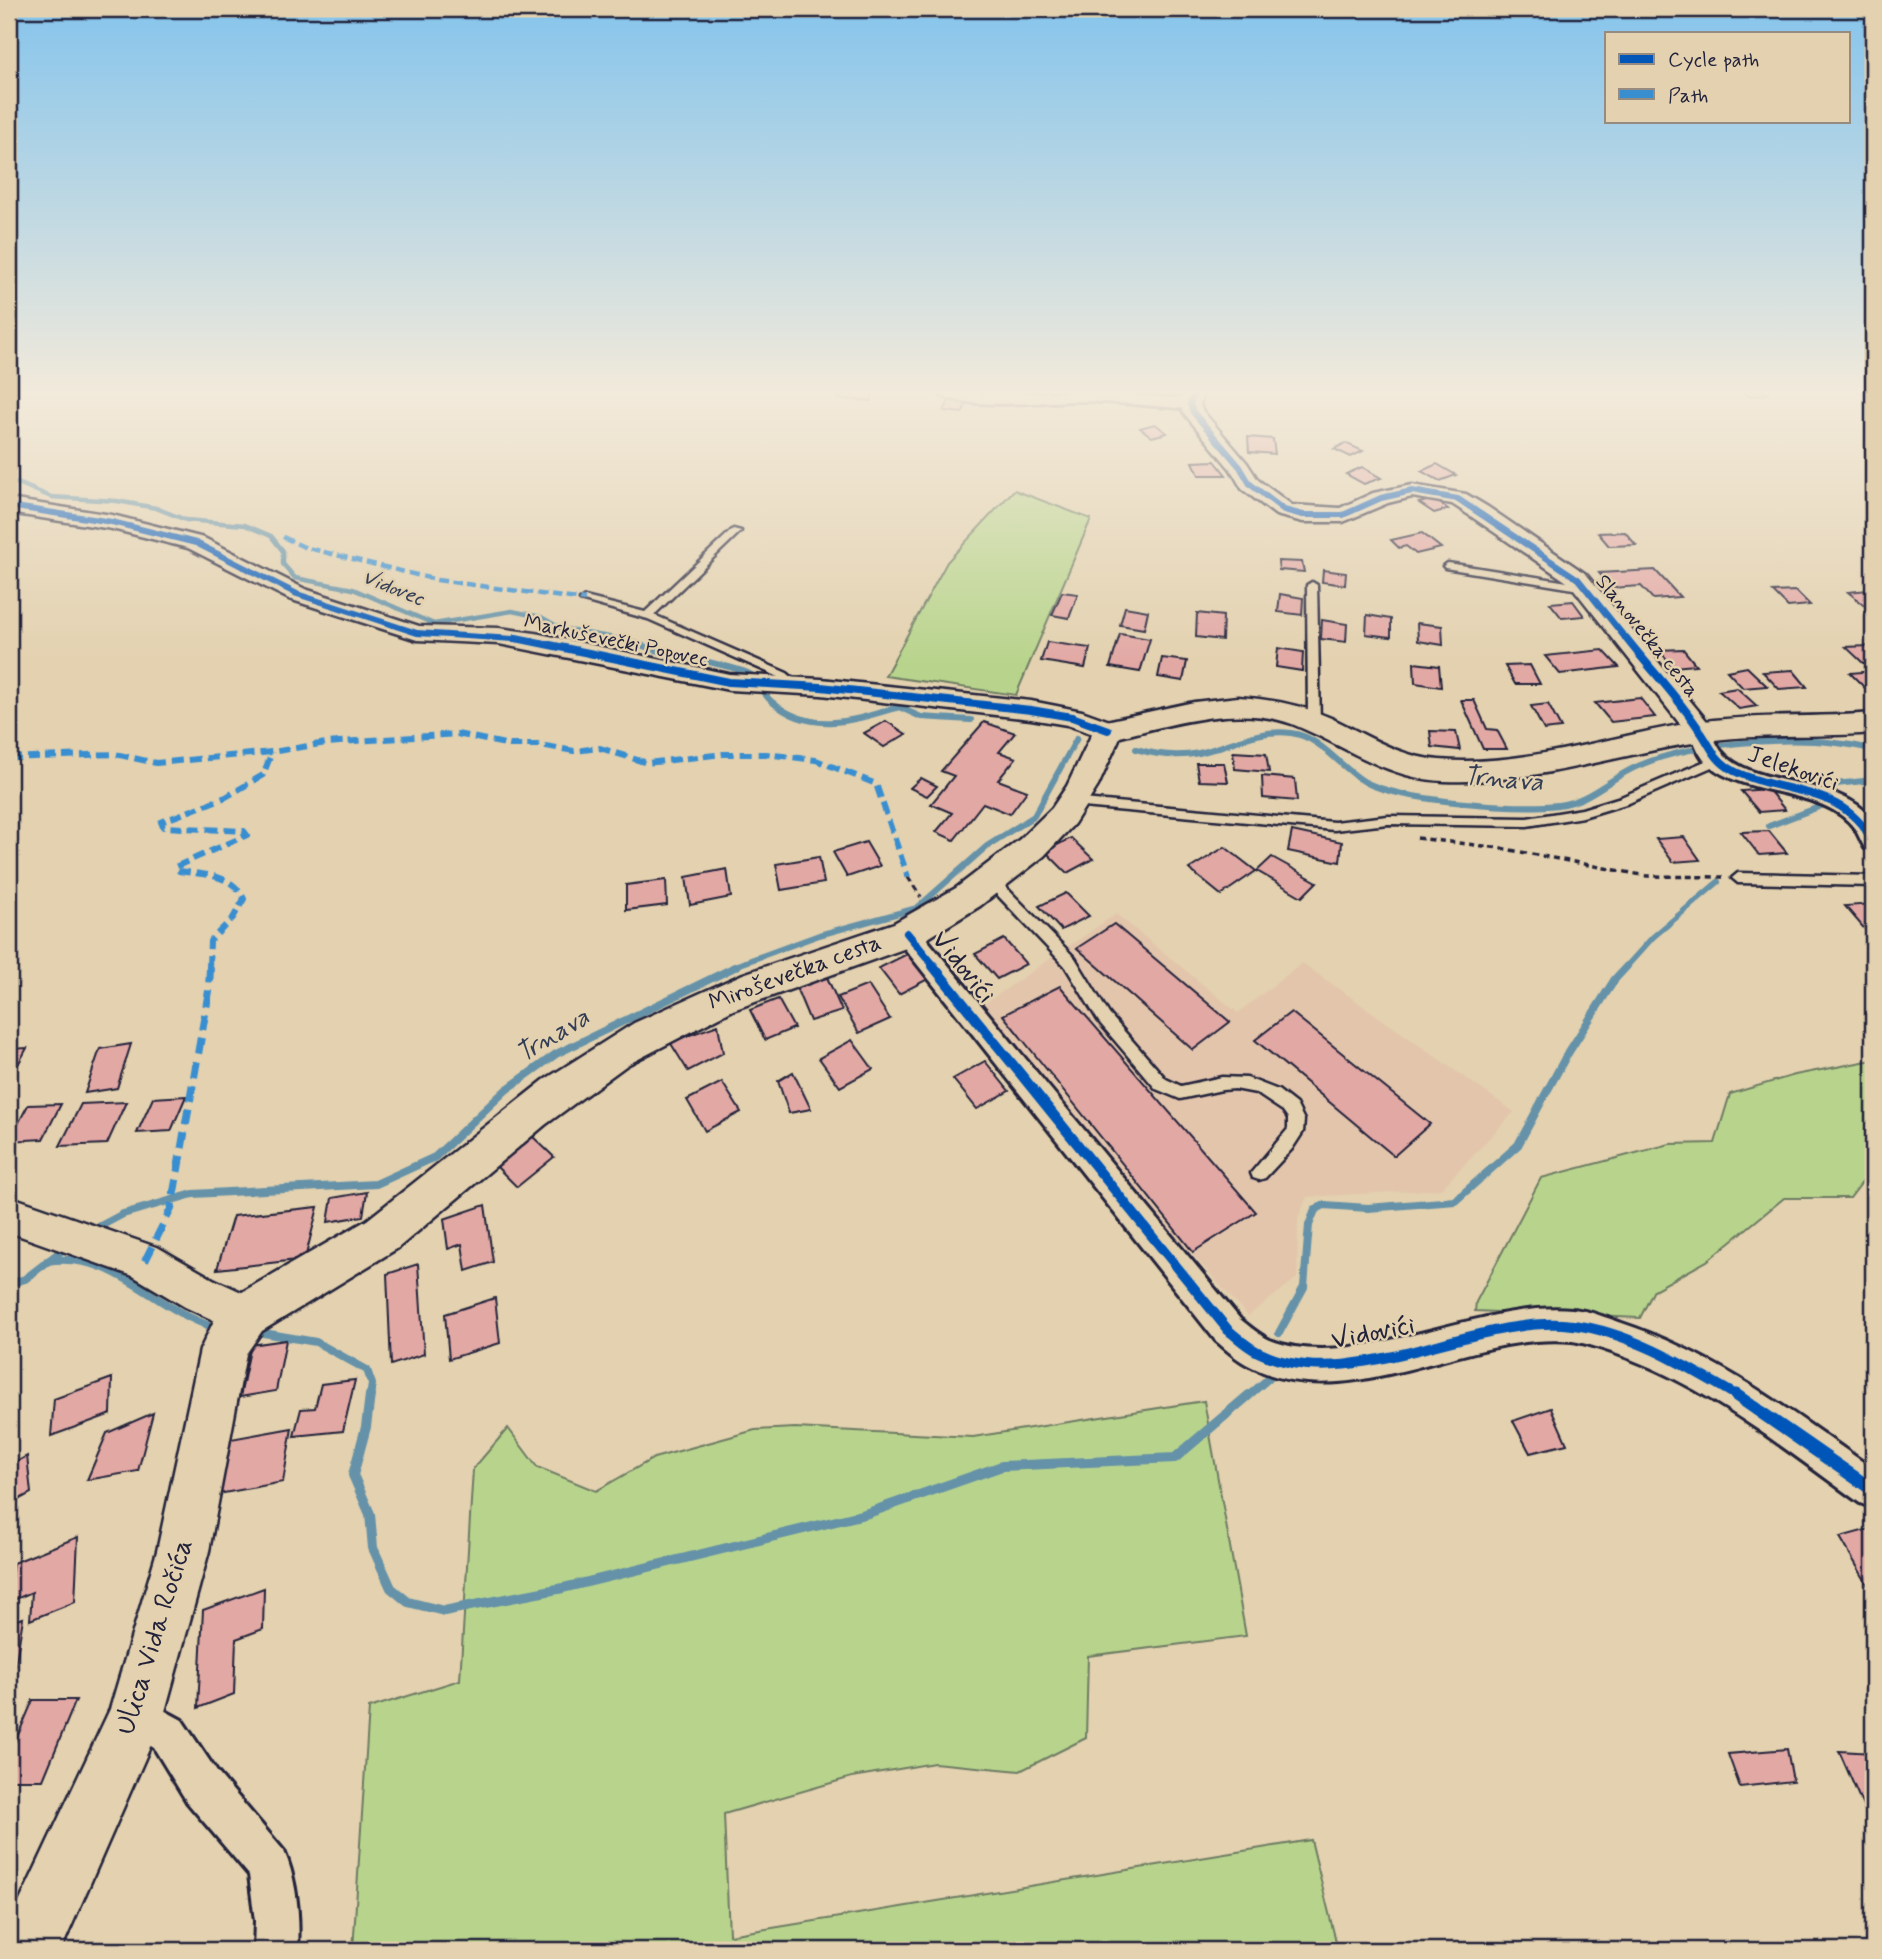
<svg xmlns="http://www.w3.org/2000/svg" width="1882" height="1959" font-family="Mynerve,sans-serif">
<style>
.built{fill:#e3c5ac}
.green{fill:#b8d48c;stroke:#6d7b64;stroke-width:2}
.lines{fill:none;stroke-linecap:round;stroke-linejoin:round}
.stream-far3{stroke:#6592a8;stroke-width:4.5}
.stream-far2{stroke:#6592a8;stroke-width:6}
.stream-far1{stroke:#6592a8;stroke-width:8}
.stream{stroke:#6592a8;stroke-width:10}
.building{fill:#e2a8a4;stroke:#22223b;stroke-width:2}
.service-casing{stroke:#22223b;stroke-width:5}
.minor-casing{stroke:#22223b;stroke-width:6}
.tertiary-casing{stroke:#22223b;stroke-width:5}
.secondary-casing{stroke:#22223b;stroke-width:5}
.path{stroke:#22223b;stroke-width:3.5;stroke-dasharray:6 4.5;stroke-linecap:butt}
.service{fill:#e3d1af;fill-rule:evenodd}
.minor{fill:#e3d1af;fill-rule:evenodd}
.tertiary{fill:#e3d1af;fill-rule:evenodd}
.secondary{fill:#e3d1af;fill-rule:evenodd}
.quiet-far2{stroke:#398ed0;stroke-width:4.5;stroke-dasharray:10 4.5;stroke-linecap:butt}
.quiet-far1{stroke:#398ed0;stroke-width:6;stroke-dasharray:12 6;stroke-linecap:butt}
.quiet{stroke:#398ed0;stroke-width:8;stroke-dasharray:16 8;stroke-linecap:butt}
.cycleway-far3-casing{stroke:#e3d1af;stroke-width:9}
.cycleway-far2-casing{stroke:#e3d1af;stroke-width:11}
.cycleway-far1-casing{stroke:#e3d1af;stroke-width:14}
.cycleway-casing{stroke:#e3d1af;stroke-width:18}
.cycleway-far3{stroke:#0057b8;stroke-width:6}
.cycleway-far2{stroke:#0057b8;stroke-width:8}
.cycleway-far1{stroke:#0057b8;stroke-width:10}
.cycleway{stroke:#0057b8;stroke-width:13}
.labels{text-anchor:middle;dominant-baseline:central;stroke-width:5;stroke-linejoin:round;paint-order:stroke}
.far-water-label{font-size:21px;font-style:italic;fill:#333e56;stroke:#e3d1af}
.far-street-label{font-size:21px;fill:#22223b;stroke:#e3d1af}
.street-label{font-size:24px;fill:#22223b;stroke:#e3d1af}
.water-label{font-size:26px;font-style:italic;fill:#333e56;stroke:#e3d1af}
.near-street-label{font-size:28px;fill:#22223b;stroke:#e3d1af}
</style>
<rect width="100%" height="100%" fill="#e3d1af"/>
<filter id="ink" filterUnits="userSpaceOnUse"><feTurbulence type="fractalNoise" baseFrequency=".0143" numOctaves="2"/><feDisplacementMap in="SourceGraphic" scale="14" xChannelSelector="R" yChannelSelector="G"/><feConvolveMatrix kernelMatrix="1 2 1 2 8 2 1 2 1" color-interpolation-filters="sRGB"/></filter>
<g filter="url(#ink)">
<!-- built -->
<path class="built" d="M1116 914 1238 1013 1302 963 1514 1112 1441 1189 1307 1197 1298 1218 1297 1278 1248 1316 1050 1098 977 1009Z"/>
<!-- green -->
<g class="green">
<path d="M1014 490 1091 519 1016 695 885 676 947 562Z"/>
<path d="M1873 1060V1168L1850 1198H1784L1707 1261 1654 1290 1640 1318 1475 1311 1476 1302 1541 1178 1670 1144 1715 1143 1730 1094 1795 1075Z"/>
<path d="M1204 1401 1246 1636 1088 1656 1086 1738 1020 1771 934 1763 852 1777 724 1814 729 1935 1311 1840 1338 1950H353L369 1708 460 1680 473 1469 508 1428 537 1467 596 1491 654 1458 755 1430 795 1428 973 1437Z"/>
</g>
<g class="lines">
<!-- stream-far3 -->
<path class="stream-far3" d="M9 483H18L51 497 117 501 156 508 186 520 245 525 271 536 283 551V564L295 578 353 589 434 624 512 611 541 617 562 629 627 640"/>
<!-- stream-far2 -->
<g class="stream-far2">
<path d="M623 638C661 656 703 658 743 671 765 679 757 689 771 701 811 736 855 720 899 707L921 717 971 720"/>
<path d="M1136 749C1157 755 1177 758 1199 753 1229 746 1259 728 1291 733 1322 737 1339 767 1365 782 1401 801 1517 810 1558 805 1589 802 1611 777 1638 766 1697 740 1812 733 1873 750"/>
<path d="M1769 826 1824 805 1836 784 1873 780"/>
<path d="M732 967 819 935 917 908 987 846 1034 816 1077 738"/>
<path d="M1626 967 1653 937 1718 882"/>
</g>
<!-- stream-far1 -->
<g class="stream-far1">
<path d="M91 1231 123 1214 193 1194 376 1184 435 1157 506 1090 556 1054 737 966"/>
<path d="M47 1261C116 1251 151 1307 213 1327"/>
<path d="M9 1284 25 1279 69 1245"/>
<path d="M252 1331 316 1342 367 1370 372 1384 370 1397"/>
<path d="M1279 1333 1304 1287 1309 1225 1315 1210 1324 1205 1368 1208 1455 1201 1518 1145 1565 1058 1615 979 1627 966"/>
<path d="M1247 1397 1269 1378"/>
</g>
<!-- stream -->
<path class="stream" d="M370 1395 366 1427 353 1475 370 1514 373 1548 391 1588 408 1602 444 1611 563 1588 865 1514 1002 1466 1175 1458 1249 1395"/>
</g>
<!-- building -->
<g class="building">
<path d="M845 390H861L874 392 871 401 837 399 840 391Z"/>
<path d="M1740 390H1762L1768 394 1749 396Z"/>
<path d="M950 399 968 401 962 413 944 411Z"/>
<path d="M1155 424 1167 433 1152 437 1140 428Z"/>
<path d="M1248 437 1273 439 1275 454 1249 452Z"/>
<path d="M1345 443 1363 451 1351 457 1334 449Z"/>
<path d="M1215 461 1226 475H1199L1193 462Z"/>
<path d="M1437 464 1456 475 1440 481 1421 471Z"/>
<path d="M1362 467 1381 478 1364 484 1346 474Z"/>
<path d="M1434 499 1448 509 1434 513 1419 503Z"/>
<path d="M1625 532 1636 545 1609 546 1598 533Z"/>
<path d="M1422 533 1441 548 1416 554 1406 546 1399 548 1391 540Z"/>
<path d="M1278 561 1302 562 1304 572 1279 570Z"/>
<path d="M1323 570 1346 573 1345 585 1322 582Z"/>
<path d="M1655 570 1680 597 1653 599 1641 586 1611 588 1599 573Z"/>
<path d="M1868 590 1873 594V612L1848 592Z"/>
<path d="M1796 591 1810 605 1788 607 1773 592Z"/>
<path d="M1062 592 1078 594 1069 618 1052 615Z"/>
<path d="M1280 594 1303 598 1302 615 1278 612Z"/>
<path d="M1573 601 1584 616 1562 618 1550 603Z"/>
<path d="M1125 607 1148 611 1144 629 1120 625Z"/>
<path d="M1197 613 1223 616 1222 640 1196 637Z"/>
<path d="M1367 615 1391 619V637L1366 634Z"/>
<path d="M1322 620 1347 624 1346 642 1321 639Z"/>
<path d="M1417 623 1442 626 1443 645 1418 641Z"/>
<path d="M1120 634 1150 639 1140 672 1110 667Z"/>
<path d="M1047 642 1090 648 1085 668 1041 661Z"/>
<path d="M1869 646 1873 649V663H1863L1846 647Z"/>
<path d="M1278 648 1303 652 1302 671 1276 667Z"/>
<path d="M1683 649 1696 665 1673 667 1659 650Z"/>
<path d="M1603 650 1619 667 1560 674 1545 656Z"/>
<path d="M1162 658 1187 661 1183 681 1158 677Z"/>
<path d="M1414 663 1439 666 1441 687 1415 683Z"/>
<path d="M1530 665 1540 684H1515L1505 666Z"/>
<path d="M1747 667 1767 686 1743 688 1727 671Z"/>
<path d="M1793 670 1807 687 1779 689 1763 672Z"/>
<path d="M1873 671V689L1867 690 1850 673Z"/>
<path d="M1737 688 1757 706 1739 709 1719 691Z"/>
<path d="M1640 698 1655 717 1611 722 1595 703Z"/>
<path d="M1461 700H1474L1487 729 1497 730 1507 749H1483Z"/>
<path d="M1548 704 1561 728 1544 730 1531 706Z"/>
<path d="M886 721 906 734 884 747 864 733Z"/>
<path d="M984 722 1015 733 999 752 1016 758 998 780 1027 791 1010 814 983 803 954 840 936 832 952 813 931 804 954 776 941 771Z"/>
<path d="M1430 731 1456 732 1460 750 1432 747Z"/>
<path d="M1233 752 1266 754 1269 772 1235 769Z"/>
<path d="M1196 763H1224L1228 782 1199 781Z"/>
<path d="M1262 776 1295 779 1297 801 1263 798Z"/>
<path d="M921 778 937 786 927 796 910 788Z"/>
<path d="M1768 789 1785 810 1759 812 1741 791Z"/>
<path d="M1292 831 1342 842 1340 862 1288 851Z"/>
<path d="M1769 831 1787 853 1759 855 1741 832Z"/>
<path d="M1684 837 1700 860 1673 862 1656 839Z"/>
<path d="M1071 838 1093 859 1067 873 1045 851Z"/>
<path d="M866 842 880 866 847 877 833 852Z"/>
<path d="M1225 847 1256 871 1221 895 1189 869Z"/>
<path d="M819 857 824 883 781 890 776 864Z"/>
<path d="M1272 857 1317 882 1302 897 1257 871Z"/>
<path d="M727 869 731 897 690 905 686 877Z"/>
<path d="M666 880 667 905 626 910V885Z"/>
<path d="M1066 893 1089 916 1061 930 1039 906Z"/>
<path d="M1873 904V931L1867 932 1845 906Z"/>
<path d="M1114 924 1230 1022 1193 1050 1077 948Z"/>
<path d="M1004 939 1026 964 997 979 975 954Z"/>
<path d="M909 953 930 978 899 994 879 968Z"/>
<path d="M826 975 842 1011 810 1021 795 985Z"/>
<path d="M868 985 890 1019 859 1033 838 997Z"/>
<path d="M1060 986 1256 1212 1193 1252 1003 1015Z"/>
<path d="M778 999 794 1028 765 1040 750 1010Z"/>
<path d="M1291 1012 1430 1124 1394 1156 1255 1040Z"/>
<path d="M718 1025 723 1053 688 1071 670 1042Z"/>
<path d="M852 1040 873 1069 840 1087 819 1058Z"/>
<path d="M131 1044 117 1088 85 1093 100 1049Z"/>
<path d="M27 1048 9 1081V1049Z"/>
<path d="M985 1061 1009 1091 977 1109 953 1079Z"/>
<path d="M793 1072 811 1109 789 1113 778 1081Z"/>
<path d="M722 1082 741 1112 705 1131 687 1100Z"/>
<path d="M186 1096 171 1131 137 1133 153 1098Z"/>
<path d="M126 1102 107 1144 60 1146 81 1104Z"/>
<path d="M61 1104 43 1139 9 1141 28 1105Z"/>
<path d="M530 1134 554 1157 517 1187 493 1163Z"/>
<path d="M367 1192 363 1216 328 1222 332 1198Z"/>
<path d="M485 1205 493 1262 466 1271 462 1244 448 1249 444 1219Z"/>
<path d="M318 1207 305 1259 217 1269 233 1216Z"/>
<path d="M418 1264 424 1354 391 1365 387 1274Z"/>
<path d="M495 1298 500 1343 449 1359 445 1314Z"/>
<path d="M286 1340 276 1391 240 1397 251 1345Z"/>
<path d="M112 1378 111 1414 51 1436 54 1399Z"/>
<path d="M355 1380 343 1431 294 1436 301 1409 315 1408 321 1384Z"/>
<path d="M1551 1408 1567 1444 1530 1453 1513 1421Z"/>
<path d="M153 1413 138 1471 87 1480 107 1433Z"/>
<path d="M292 1428 283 1482 208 1496 220 1441Z"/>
<path d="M27 1456 31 1493 9 1505V1466Z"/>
<path d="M1873 1528V1594L1840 1537Z"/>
<path d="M78 1537 75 1602 30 1620 32 1592 9 1602 13 1563Z"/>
<path d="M264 1588 263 1629 236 1639 234 1694 198 1708 203 1610Z"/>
<path d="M23 1618 15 1668 9 1670V1622Z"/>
<path d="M33 1700H76L43 1780H9V1756Z"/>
<path d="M1787 1749 1793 1781 1740 1787 1728 1754Z"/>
<path d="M1839 1751 1873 1753V1829Z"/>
</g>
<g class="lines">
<!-- service casing -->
<g class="service-casing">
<g id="service">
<path d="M733 529 741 531 654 615 787 673 800 684V688H792L779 677 648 619 580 600 585 597 645 612Z"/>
<path d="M1448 563 1586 585 1591 588 1586 591 1445 568 1443 566Z"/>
<path d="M1312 582 1317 585 1320 723 1314 727 1308 723 1307 585Z"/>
<path d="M1717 756 1721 757V763L1629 803 1583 817 1527 826 1388 824 1334 830 1072 806 1066 802 1072 798 1334 822 1388 816 1527 818 1582 809 1621 797Z"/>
<path d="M1738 873 1873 876V886L1738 883 1732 878Z"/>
<path d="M990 874 995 876 1075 958 1109 1014 1166 1079 1181 1086 1222 1077 1247 1078 1278 1090 1296 1104 1304 1120 1303 1132 1292 1149 1265 1178 1259 1180 1253 1178 1251 1173 1288 1129V1118L1283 1111 1256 1093 1235 1089 1222 1090 1180 1099 1156 1089 1099 1022 1065 966 985 882 984 879Z"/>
</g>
</g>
<!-- minor casing -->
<g class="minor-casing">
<g id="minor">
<path d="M934 390 988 394 1081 392 1190 399 1198 404 1190 409C1154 406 1118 402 1082 401 1049 400 957 413 934 390Z"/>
<path d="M1701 725 1709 727C1713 735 1716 744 1721 751 1753 790 1839 774 1873 820V850L1865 848C1861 842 1859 835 1855 829 1825 787 1747 798 1709 765 1699 757 1695 743 1690 732Z"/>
<path d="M907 923 916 926 1240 1319C1249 1326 1259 1335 1270 1340 1354 1374 1478 1300 1572 1309 1589 1310 1606 1318 1622 1323 1716 1354 1793 1413 1873 1469V1508L1860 1503C1783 1448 1708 1386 1617 1354 1603 1349 1587 1343 1572 1341 1466 1331 1346 1420 1246 1364 1235 1358 1226 1349 1216 1341L898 940 894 933 898 926Z"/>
<path d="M136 1695 182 1720 217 1772 284 1851C297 1881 300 1917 298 1950H254L255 1921 249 1875 187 1802 154 1748 122 1729 116 1715 122 1701Z"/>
</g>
</g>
<!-- tertiary casing -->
<g class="tertiary-casing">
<g id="tertiary">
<path d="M1186 390H1204L1200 404 1202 410 1247 463 1258 480 1292 505 1340 508 1373 493 1412 485 1466 494 1488 507 1586 574 1711 726 1715 732 1711 738 1701 741 1691 738 1570 584 1472 517 1452 504 1412 497 1388 503 1343 522H1303L1276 515 1242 489 1231 470 1183 412 1180 404Z"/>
<path d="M9 499 112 515 204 538 305 589 419 626 499 628 535 633 729 674 821 679 1031 701 1082 711 1118 724 1122 730 1118 736 1108 739 1067 725 1031 719 821 695 729 690 499 644 417 640 289 599 188 548 112 529 9 513Z"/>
<path d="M9 1196 159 1248 213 1279 261 1301 267 1315 261 1329 246 1335 185 1307 133 1276 9 1232Z"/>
</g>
</g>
<!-- secondary casing -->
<g class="secondary-casing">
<path id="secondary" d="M1238 697C1271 699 1301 705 1331 718 1367 735 1399 757 1439 760 1526 767 1613 735 1697 722 1755 714 1815 718 1873 713V733C1815 738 1757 733 1699 742 1614 755 1530 785 1444 781 1386 779 1343 744 1292 724 1237 704 1174 724 1120 737L1098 786 1074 824 1044 856 980 906 920 943 733 1010 627 1065 545 1125 398 1248 262 1331 246 1354 209 1551 164 1715 61 1950H9V1924L110 1709 157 1551 200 1350 219 1310 230 1299 367 1220 544 1080 634 1023 743 974 894 923 956 888 1020 839 1052 808 1067 786 1097 723 1194 702Z"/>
</g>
<!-- path -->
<g class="path">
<path d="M1417 838 1500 848 1647 876 1723 877"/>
<path d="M908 877 921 897"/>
</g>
<!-- service -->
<use href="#service" class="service"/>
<!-- minor -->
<use href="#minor" class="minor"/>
<!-- tertiary -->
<use href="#tertiary" class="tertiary"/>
<!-- secondary -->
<use href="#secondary" class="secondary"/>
<!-- quiet-far2 -->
<path class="quiet-far2" d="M283 537 304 547 437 580 585 600"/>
<!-- quiet-far1 -->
<g class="quiet-far1">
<path d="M9 758 115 754 156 763 272 752 326 743 457 734 510 745H540L574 751 600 748 647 763 723 754H766L816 760 876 784 908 877"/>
<path d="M209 967 210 941 233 918 244 899C232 873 203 875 179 871L175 867 247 835 244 831 163 827 161 822 226 797 263 775 272 752"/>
</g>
<!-- quiet -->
<path class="quiet" d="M145 1261 171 1209 209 991 210 966"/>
<!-- cycleway-far3 casing -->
<g class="cycleway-far3-casing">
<g id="cycleway-far3">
<path d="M1195 390 1190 404 1193 412 1240 467 1250 484 1284 510 1303 515H1343L1381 498 1412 491 1458 499 1578 579 1627 640"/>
<path d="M9 506 112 522 196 543 297 594 417 633 529 640"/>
</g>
</g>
<!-- cycleway-far2 casing -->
<g class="cycleway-far2-casing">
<g id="cycleway-far2">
<path d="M516 638 729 682 821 687 1031 710 1072 717 1108 730"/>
<path d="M1626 638C1650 669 1679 698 1700 731 1712 748 1714 760 1734 771 1785 796 1843 784 1873 842"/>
<path d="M907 933 935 967"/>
</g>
</g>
<!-- cycleway-far1 casing -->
<g class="cycleway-far1-casing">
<path id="cycleway-far1" d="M933 966 1228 1330C1237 1337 1247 1347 1258 1352 1350 1398 1474 1313 1573 1325 1631 1332 1689 1368 1739 1397"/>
</g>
<!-- cycleway casing -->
<g class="cycleway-casing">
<path id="cycleway" d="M1736 1395 1873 1490"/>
</g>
<!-- cycleway-far3 -->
<use href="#cycleway-far3" class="cycleway-far3"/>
<!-- cycleway-far2 -->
<use href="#cycleway-far2" class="cycleway-far2"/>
<!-- cycleway-far1 -->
<use href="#cycleway-far1" class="cycleway-far1"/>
<!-- cycleway -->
<use href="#cycleway" class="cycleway"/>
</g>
</g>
<!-- sky -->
<linearGradient id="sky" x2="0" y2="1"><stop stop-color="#85c4ec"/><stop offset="0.59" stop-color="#f2eadb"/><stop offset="1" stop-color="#f2eadb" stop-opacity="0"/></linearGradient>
<rect width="1882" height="664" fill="url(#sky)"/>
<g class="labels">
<!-- far-water labels -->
<g class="far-water-label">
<text transform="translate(393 588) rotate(22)">Vidovec</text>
</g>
<!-- far-street labels -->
<g class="far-street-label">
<text transform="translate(1647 636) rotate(51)">Slanovečka cesta</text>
<text transform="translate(616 641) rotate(12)">Markuševečki Popovec</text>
</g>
<!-- street labels -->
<g class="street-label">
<text transform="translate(1793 769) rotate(19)">Jelekovići</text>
<text transform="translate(795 973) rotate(-20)">Miroševečka cesta</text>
</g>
<!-- water labels -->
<g class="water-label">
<text transform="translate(1503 780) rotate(5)">Trnava</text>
<text transform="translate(553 1036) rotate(-31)">Trnava</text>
</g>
<!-- near-street labels -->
<g class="near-street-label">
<text transform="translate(963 967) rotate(51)">Vidovići</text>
<text transform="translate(1373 1333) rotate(-11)">Vidovići</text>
<text transform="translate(155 1637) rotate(-73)">Ulica Vida Ročića</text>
</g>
</g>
<!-- margin -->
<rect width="1882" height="1959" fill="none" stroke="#e3d1af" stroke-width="35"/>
<rect x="18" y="18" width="1847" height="1924" fill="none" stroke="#22223b" stroke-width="2.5" filter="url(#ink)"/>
<!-- legend -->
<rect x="1605" y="32" width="245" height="91" fill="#e3d1af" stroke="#968b81" stroke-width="2"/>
<rect x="1619" y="54" width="35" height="10" fill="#0057b8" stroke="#968b81" stroke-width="2"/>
<text x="1668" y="66" font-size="21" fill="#22223b">Cycle path</text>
<rect x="1619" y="89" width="35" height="10" fill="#398ed0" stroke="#968b81" stroke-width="2"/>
<text x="1668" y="102" font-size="21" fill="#22223b">Path</text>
</svg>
